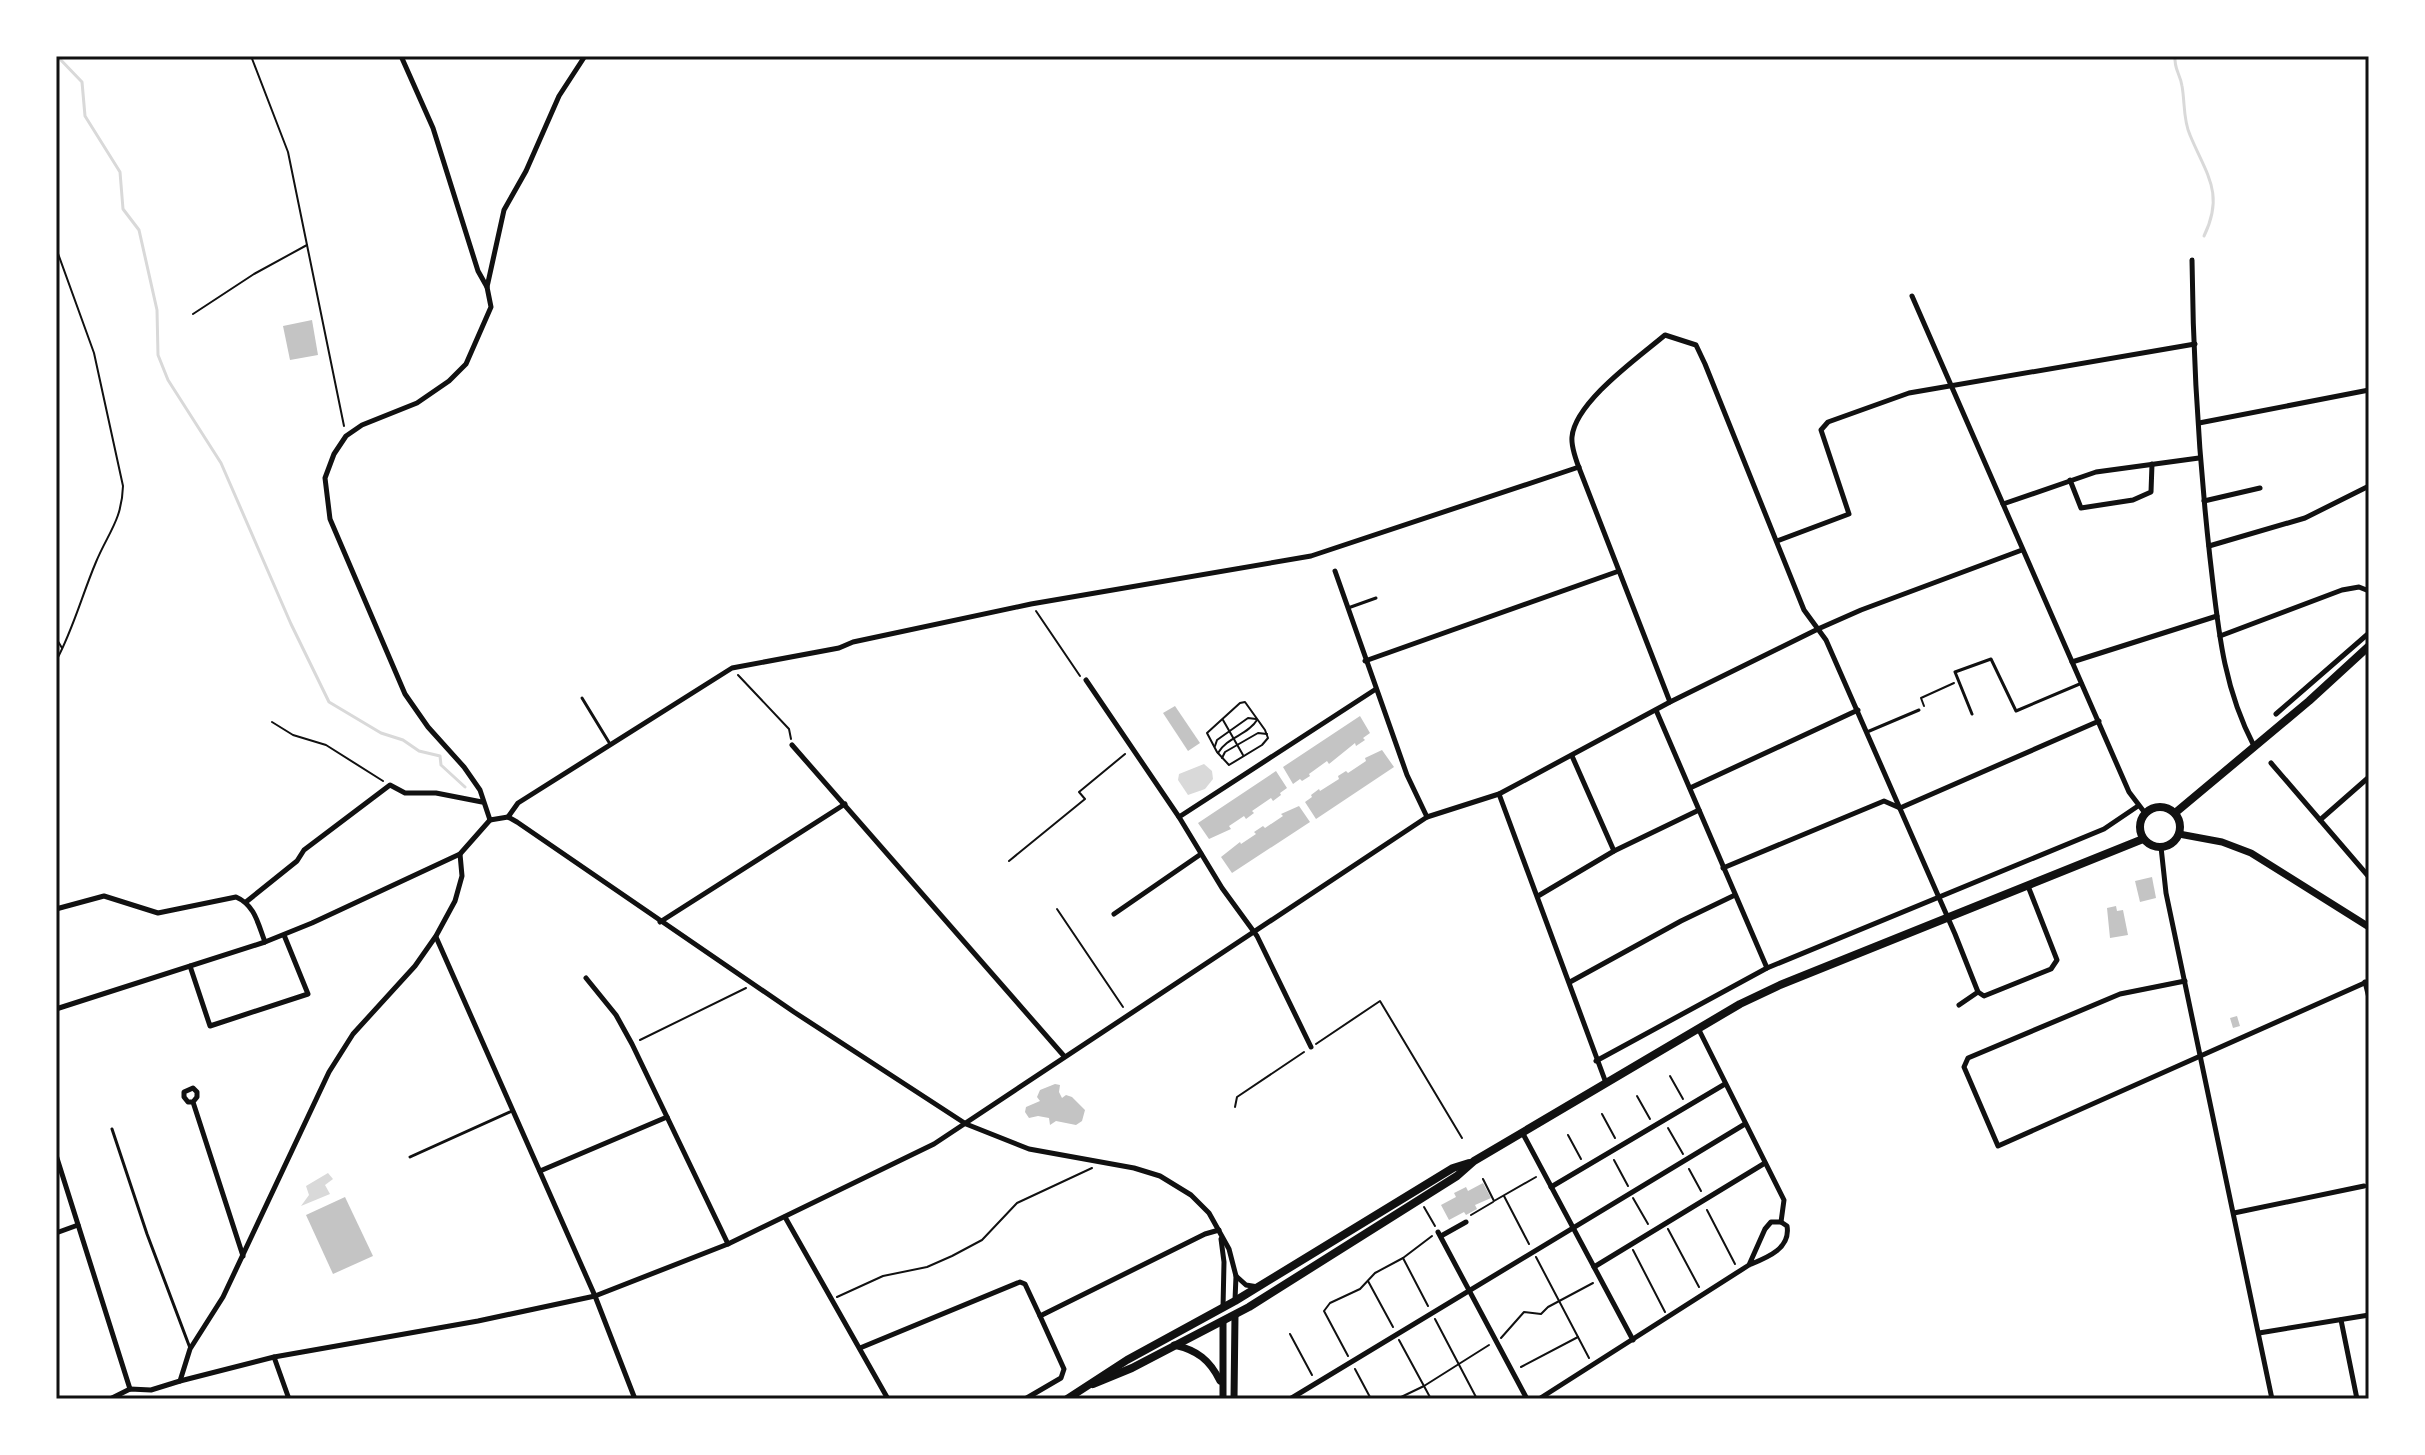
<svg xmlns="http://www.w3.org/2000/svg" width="2425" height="1455" font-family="'IBM Plex Sans',sans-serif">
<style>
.water{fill:#d9d9d9}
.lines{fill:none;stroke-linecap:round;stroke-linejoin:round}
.stream{stroke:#d9d9d9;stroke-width:3}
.building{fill:#c4c4c4}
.path{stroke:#111;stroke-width:2}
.service{stroke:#111;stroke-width:3}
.minor{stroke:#111;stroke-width:5}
.tertiary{stroke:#111;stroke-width:7}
.secondary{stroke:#111;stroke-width:7}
.primary{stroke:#111;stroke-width:8}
.neatline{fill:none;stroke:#111;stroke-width:3}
</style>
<rect width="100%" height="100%" fill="#fff"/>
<!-- water -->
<g class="water">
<path d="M1204 764 1212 771 1213 779 1205 789 1188 795 1178 780 1179 774Z"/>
<path d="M328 1173 333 1179 325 1185 330 1194 301 1206 309 1195 306 1186Z"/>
</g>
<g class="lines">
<!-- stream -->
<g class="stream">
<path d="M57 56 82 82 85 116 120 172 123 209 139 230 157 310 158 355 168 380 221 463 291 624 329 702 381 733 403 740 419 751 440 756 441 765 465 787"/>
<path d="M2175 56C2174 70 2180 73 2182 86 2185 102 2183 120 2190 135 2206 174 2225 193 2204 236"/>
</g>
</g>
<!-- building -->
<g class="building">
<path d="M312 320 318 355 290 360 283 326Z"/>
<path d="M1175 706 1200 743 1188 751 1163 713Z"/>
<path d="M1360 716 1370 733 1363 738 1365 740 1356 746 1355 743 1329 764 1327 761 1309 774 1310 776 1302 781 1300 779 1293 784 1283 767Z"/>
<path d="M1382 750 1394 767 1316 819 1305 802 1312 797 1311 795 1319 789 1320 791 1339 779 1338 776 1346 771 1348 773 1366 761 1365 758Z"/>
<path d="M1276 771 1287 788 1280 793 1281 795 1273 801 1271 798 1252 811 1254 813 1246 819 1244 816 1229 826 1231 829 1209 839 1198 823Z"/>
<path d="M1299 806 1310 822 1232 873 1221 857 1240 842 1241 844 1256 834 1254 832 1263 826 1265 828 1283 816 1281 814Z"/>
<path d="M2152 877 2156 898 2140 902 2135 881Z"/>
<path d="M2116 906 2117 911 2123 910 2128 935 2110 938 2107 908Z"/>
<path d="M2237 1016 2240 1026 2233 1028 2230 1018Z"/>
<path d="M1055 1084 1060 1085 1059 1092 1062 1098 1066 1095 1072 1097 1085 1110 1082 1121 1076 1125 1056 1121 1050 1125 1049 1118 1038 1116 1029 1118 1025 1112 1026 1107 1040 1101 1037 1097 1040 1090Z"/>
<path d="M1483 1183 1491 1198 1475 1205 1477 1209 1466 1215 1464 1212 1449 1220 1441 1205 1456 1197 1454 1193 1466 1187 1468 1191Z"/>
<path d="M345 1197 373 1256 333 1274 306 1215Z"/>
</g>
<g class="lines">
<!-- path -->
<g class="path">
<path d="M251 56 288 152 344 426"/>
<path d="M56 248 94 353 123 486C122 520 108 533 96 562 82 595 73 630 56 661"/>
<path d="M193 314 254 274 307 245"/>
<path d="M1036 611 1080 676"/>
<path d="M56 638 62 648"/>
<path d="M738 675 789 729 791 739"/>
<path d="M1245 702 1265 730 1268 738 1262 745 1229 765 1217 752 1207 733 1240 703Z"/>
<path d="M1924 706 1921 698 1954 683"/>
<path d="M1223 720 1243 755"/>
<path d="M272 722 293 735 326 745 383 781"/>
<path d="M1215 746 1217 740 1248 718 1256 719"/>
<path d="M1218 753C1227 737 1248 735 1257 720"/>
<path d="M1222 758 1225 752 1258 733 1267 734"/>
<path d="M1009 861 1085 799 1079 792 1125 754"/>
<path d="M1057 909 1123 1007"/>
<path d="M640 1040 746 988"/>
<path d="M1316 1044 1380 1001 1462 1138"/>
<path d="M1670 1076 1683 1099"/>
<path d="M1637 1096 1650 1119"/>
<path d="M1235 1107 1237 1097 1304 1052"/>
<path d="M1602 1114 1615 1138"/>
<path d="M1668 1128 1683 1154"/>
<path d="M1568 1135 1581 1159"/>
<path d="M1614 1160 1628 1186"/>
<path d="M1689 1169 1701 1191"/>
<path d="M1483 1179 1494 1201 1536 1177"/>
<path d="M1504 1196 1529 1244"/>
<path d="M1633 1198 1648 1224"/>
<path d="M1424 1207 1435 1226"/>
<path d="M1707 1210 1735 1264"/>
<path d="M1471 1215 1493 1202"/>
<path d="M1668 1229 1699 1287"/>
<path d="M1633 1250 1665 1312"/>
<path d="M1536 1257 1589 1358"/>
<path d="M1403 1258 1428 1306"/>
<path d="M1368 1281 1393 1327"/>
<path d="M837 1297 883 1276 927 1267 952 1256 982 1240 1017 1203 1092 1168"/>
<path d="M1435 1319 1477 1399"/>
<path d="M1290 1334 1312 1375"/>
<path d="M1501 1338 1524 1312 1541 1314 1548 1307 1593 1283"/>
<path d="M1399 1340 1431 1399"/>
<path d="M1348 1356 1324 1311 1330 1303 1360 1289 1375 1273 1403 1258 1432 1236"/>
<path d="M1521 1367 1578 1337"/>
<path d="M1355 1369 1371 1399"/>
<path d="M1397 1399 1424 1386 1489 1345"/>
</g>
<!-- service -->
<g class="service">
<path d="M1348 608 1376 598"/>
<path d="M582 698 610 744"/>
<path d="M1972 714 1955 672 1991 659 2016 711 2082 683"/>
<path d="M1867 732 1919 710"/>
<path d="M112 1129 147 1234 190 1348"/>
<path d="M410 1157 512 1111"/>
</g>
<!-- minor -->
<g class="minor">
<path d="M401 56 433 128 478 271 487 287"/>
<path d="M2192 260C2193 360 2199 459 2210 558 2218 625 2222 685 2254 746"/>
<path d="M1912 296 2129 792 2145 813"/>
<path d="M2199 423 2369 390"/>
<path d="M2070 480 2081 508 2133 500 2151 492 2152 464"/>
<path d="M2204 501 2260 488"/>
<path d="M2003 504 2096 472 2199 458"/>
<path d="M1777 541 1849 514 1821 430 1828 422 1909 393 2195 344"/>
<path d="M2209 546 2305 518 2369 486"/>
<path d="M1335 571 1407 775 1427 817"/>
<path d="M2220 636 2342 590 2359 587 2369 591"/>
<path d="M1365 661 1619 571"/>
<path d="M2072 662 2217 616"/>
<path d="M1086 680 1179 817 1222 888 1257 936 1311 1047"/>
<path d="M1670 702 1581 473C1577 463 1571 447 1572 437 1575 402 1639 357 1665 335L1696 345 1705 364 1804 610 1826 640 1955 934 1978 992 1984 996 2051 969 2057 960 2028 886"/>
<path d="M1656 710 1767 968"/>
<path d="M2276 714 2369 633"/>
<path d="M792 745 1064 1056"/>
<path d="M1572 756 1614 851"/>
<path d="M2271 763 2369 877"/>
<path d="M1690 788 1858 710"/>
<path d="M1499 794 1606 1083"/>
<path d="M508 817 518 803 732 668 839 648 853 642 1031 604 1311 556 1579 467"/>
<path d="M1179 817 1376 689"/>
<path d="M490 820 508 817 517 822 794 1012 966 1124 1029 1149 1134 1168 1160 1176 1191 1195 1209 1213 1229 1249 1236 1276 1235 1300"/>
<path d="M490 820 480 790 464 767 428 727 405 694 330 519 325 478 334 454 346 436 362 425 417 403 449 381 466 364 491 307 487 287 504 210 526 171 559 96 585 56"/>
<path d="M2320 820 2369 777"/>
<path d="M2161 847 2166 893 2272 1399"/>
<path d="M1723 868 1884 801 1900 808 2099 721"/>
<path d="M1538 896 1614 851 1699 810"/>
<path d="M246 902 297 861 304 850 390 785 405 793H436L482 802"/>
<path d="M56 909 104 896 158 913 236 897C255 905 258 924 265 942"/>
<path d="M1114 914 1201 854"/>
<path d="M660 922 845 804"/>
<path d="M436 937 595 1296 635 1399"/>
<path d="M190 966 210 1026 308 994 284 935"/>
<path d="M586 978 616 1015 632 1044 728 1244"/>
<path d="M2185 981 2120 994 1968 1058 1964 1067 1998 1146 2369 981"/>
<path d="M1570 982 1681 921 1735 895"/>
<path d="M2365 982 2369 998"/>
<path d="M1959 1005 1978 992"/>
<path d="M56 1009 265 942 312 923 460 854 490 820"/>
<path d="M1698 1028 1784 1200 1781 1222"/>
<path d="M1596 1061 1767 968 2104 829 2138 806"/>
<path d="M193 1102H188L184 1097V1092L193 1088 197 1092V1097L193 1102 243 1256"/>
<path d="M1522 1132 1633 1340"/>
<path d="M56 1155 130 1389"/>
<path d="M540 1171 667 1117"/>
<path d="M1551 1187 1725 1084"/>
<path d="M2234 1213 2364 1186"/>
<path d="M785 1217 888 1399"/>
<path d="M1438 1232 1527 1399"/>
<path d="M56 1233 78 1225"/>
<path d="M1441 1236 1466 1222"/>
<path d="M1221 1239 1224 1262 1223 1308"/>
<path d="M1594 1267 1765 1163"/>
<path d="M1236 1276 1246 1285 1258 1287"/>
<path d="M2341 1320 2357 1399"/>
<path d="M2259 1333 2369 1315"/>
<path d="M860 1348 1020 1282 1025 1284 1040 1316"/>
<path d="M274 1357 289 1399"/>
<path d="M180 1381 274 1357 478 1321 595 1296 728 1244 934 1144 1427 817 1499 794 1670 702 1818 629 1861 610 2022 550"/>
<path d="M110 1399 130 1389 151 1390 180 1381 190 1349 223 1297 329 1072 353 1034 415 966 436 936 455 901 462 876 460 854"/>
<path d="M1025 1399 1061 1378 1064 1369 1040 1316 1205 1234 1219 1230"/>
<path d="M1290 1399 1745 1124"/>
<path d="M1539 1399 1749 1265C1766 1258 1791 1249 1787 1226L1781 1222H1771L1765 1229 1749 1265"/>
</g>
<!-- tertiary -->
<path class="tertiary" d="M2179 834 2222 842 2251 853 2369 927"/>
<!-- secondary -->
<g class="secondary">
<path d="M1174 1345C1197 1350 1210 1360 1220 1381"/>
<path d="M1223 1399V1321"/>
<path d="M1234 1399 1235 1315"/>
</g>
<!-- primary -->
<g class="primary">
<circle cx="2160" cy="827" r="20"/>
<path d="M2175 813 2309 701 2369 646"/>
<path d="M1093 1384 1132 1368 1249 1307 1457 1176 1474 1161 1740 1004 1780 985 2143 839"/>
<path d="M1067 1399 1127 1360 1235 1301 1453 1168 1469 1163"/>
</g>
</g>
<!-- border -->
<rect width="2425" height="1455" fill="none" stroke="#ffffff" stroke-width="116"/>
<rect x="58" y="58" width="2309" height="1339" class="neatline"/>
</svg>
